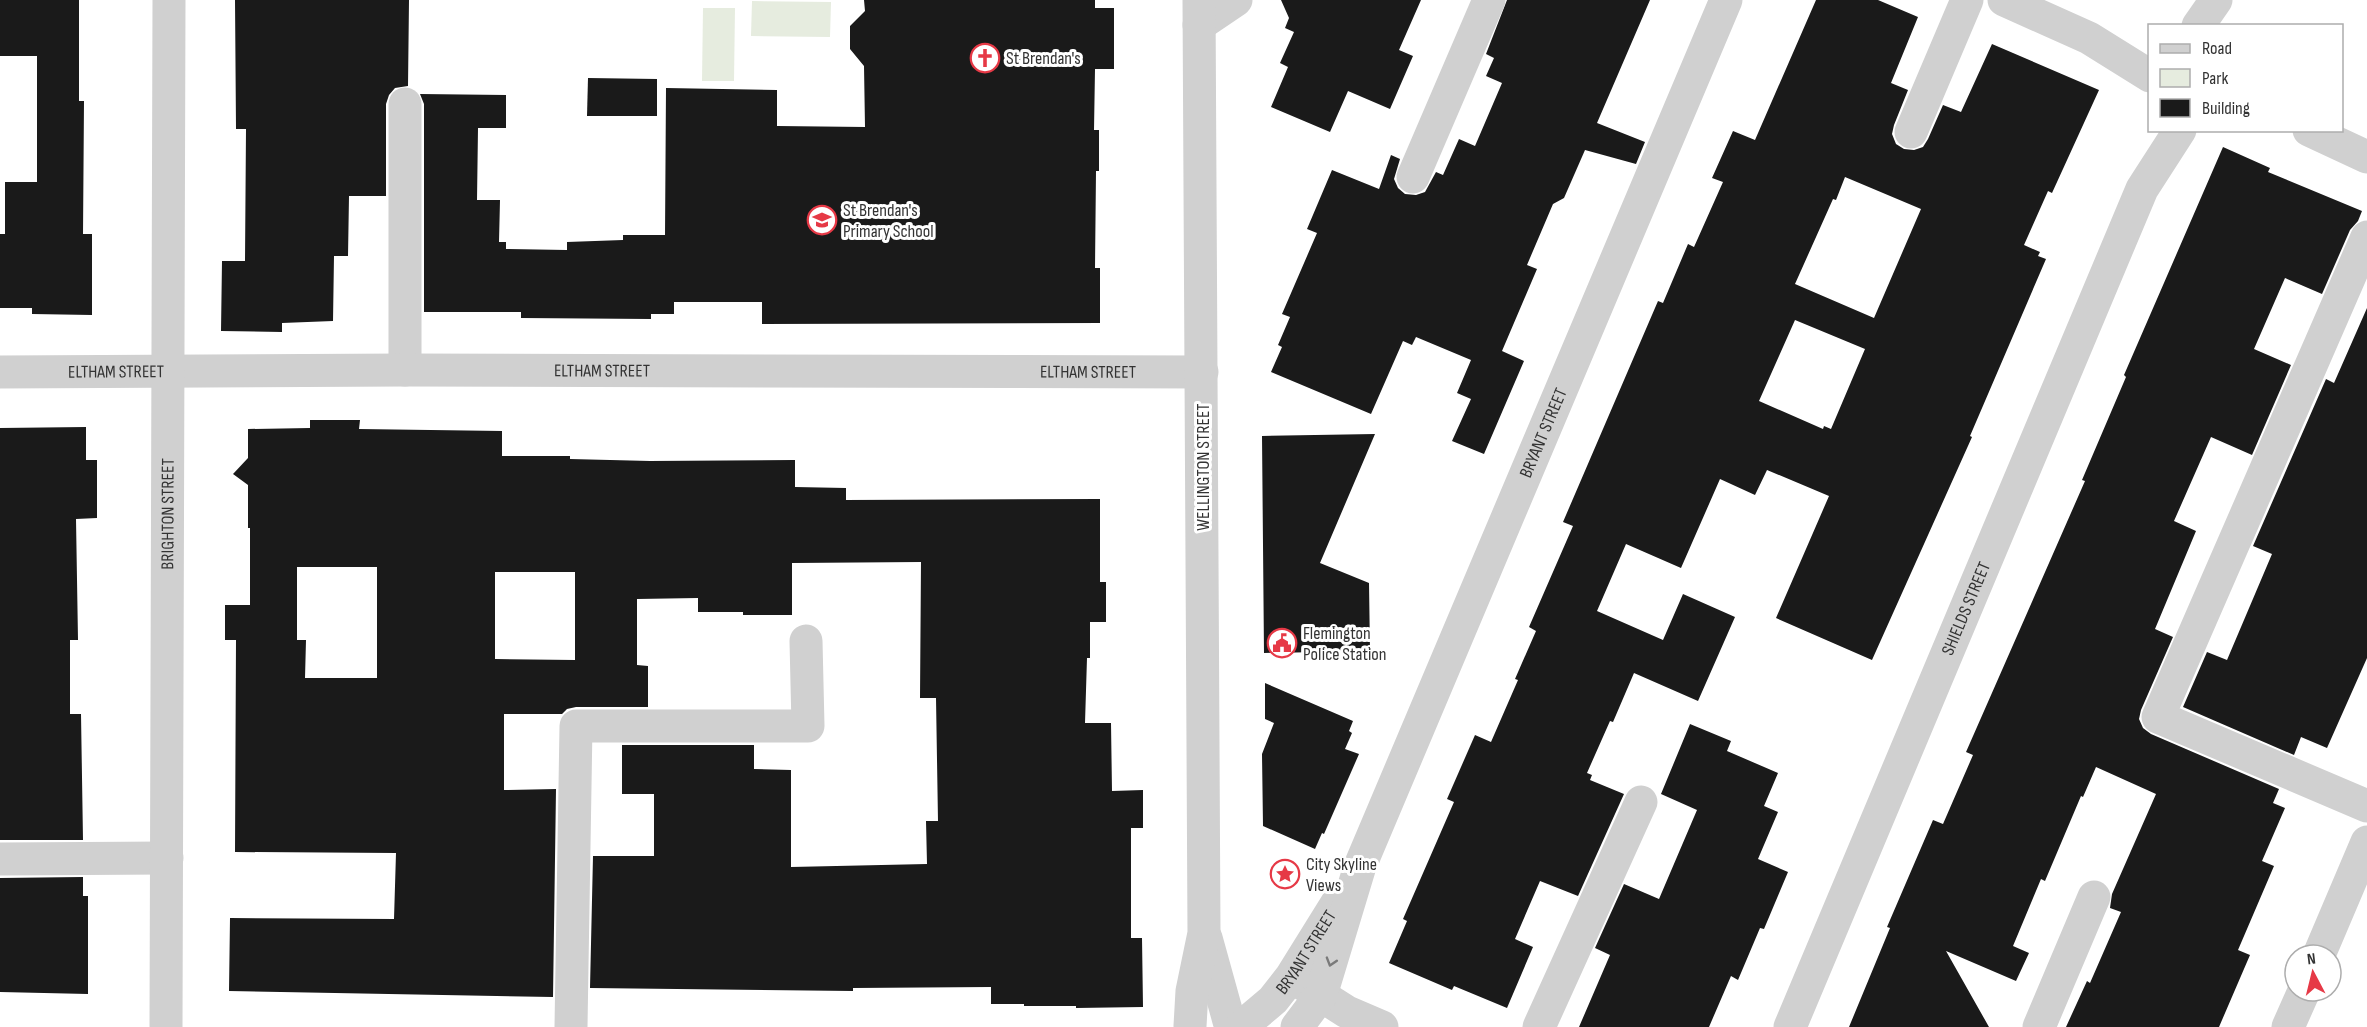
<svg xmlns="http://www.w3.org/2000/svg" width="2367" height="1027" font-family="'Sofia Sans Condensed',sans-serif">
<style>
.green{fill:#e6ecdf}
.building{fill:#1a1a1a;fill-rule:evenodd}
.lines{fill:none;stroke-linecap:round;stroke-linejoin:round}
.minor{stroke:#d0d0d0;stroke-width:33}
.oneway{stroke:#7a7a7a}
.labels{text-anchor:middle;dominant-baseline:central;stroke-width:6;stroke-linejoin:round;paint-order:stroke}
.poi-label{font-size:18px;fill:#333;stroke:#fff;text-anchor:start}
.street-label{font-size:18px;fill:#333;stroke:#fff}
</style>
<rect width="100%" height="100%" fill="#fff"/>
<!-- green -->
<g class="green">
<path d="M752 1 831 2 830 37 751 36Z"/>
<path d="M703 8H735L734 81H702Z"/>
</g>
<!-- building -->
<g class="building">
<path d="M0 0H79V101H84L83 234H92V315L32 314V308H0V234H5V182H37V56H0Z"/>
<path d="M235 0H409L408 86 395 88 389 95 386 104V196H349L348 256H334L333 321 282 323V332L221 331 222 261H245L246 129H236Z"/>
<path d="M864 0H1095V8H1114V69H1095L1094 130H1099V171H1096L1095 268H1100V323L762 324V302H674V314H651V319L521 318V312H424V104L420 94 506 95V128H478L477 200H500L499 242H506V249L567 250V242L623 240V235H665L666 88 777 90V126L865 127 864 66 850 49V26L865 11Z"/>
<path d="M1281 0H1421L1399 50 1413 56 1390 109 1348 91 1330 132 1271 107 1288 67 1280 63 1294 32 1285 28 1289 18Z"/>
<path d="M1507 0H1650L1597 123 1645 142 1636 164 1585 150 1564 198 1553 204 1527 265 1537 269 1502 351 1524 361 1484 454 1452 441 1471 399 1457 393 1471 360 1416 337 1412 345 1403 341 1371 414 1271 372 1282 347 1278 345 1290 317 1282 314 1317 233 1307 229 1332 170 1379 189 1391 155 1400 159 1394 179 1398 188 1405 194 1416 195 1425 192 1436 172 1443 175 1459 139 1475 146 1502 83 1486 76 1494 58 1486 54Z"/>
<path d="M1816 0H1878L1918 17 1891 83 1908 90 1894 125 1892 134 1896 144 1904 149 1914 150 1923 147 1928 139 1943 105 1961 112 1992 44 2099 90 2052 193 2048 191 2024 245 2040 252 2038 256 2046 259 1970 436 1972 437 1872 660 1776 618 1829 496 1767 470 1755 495 1720 479 1681 568 1626 544 1597 611 1663 640 1683 594 1735 617 1698 701 1634 673 1613 722 1610 721 1587 773 1592 775 1590 780 1624 794 1578 896 1540 881 1515 939 1533 947 1507 1008 1454 986 1452 990 1389 963 1407 921 1403 919 1454 802 1447 799 1475 735 1491 742 1518 680 1515 679 1536 631 1529 627 1573 526 1563 522 1658 301 1663 303 1688 244 1694 247 1723 182 1712 178 1733 131 1755 140ZM1845 177 1921 209 1874 318 1795 284 1833 199 1836 200ZM1795 320 1865 349 1831 429 1824 426 1823 429 1759 401Z"/>
<path d="M588 78 657 79V116H587Z"/>
<path d="M2223 147 2270 168 2268 172 2362 211 2358 221 2350 230 2322 294 2285 278 2254 349 2291 365 2252 455 2211 437 2174 521 2196 531 2155 629 2173 637 2141 710 2139 719 2143 728 2151 734 2279 789 2273 803 2285 808 2262 861 2274 866 2238 950 2250 955 2219 1027H2066L2087 981 2090 983 2121 912 2110 908 2112 894 2156 794 2096 767 2083 797 2081 796 2045 881 2041 879 2013 946 2029 953 2016 981 1946 951 1989 1027H1849L1890 928 1887 927 1933 820 1943 824 1973 755 1966 752 2085 481 2082 480 2126 377 2124 375Z"/>
<path d="M2367 308V658L2327 748 2301 737 2294 755 2183 707 2207 652 2227 660 2272 554 2253 546 2326 379 2334 383Z"/>
<path d="M310 420H360L359 429 502 431V456H570V459L650 461 795 460V487L846 488V500L1100 499V582H1106V622H1090V658H1087L1085 723H1111L1112 791 1143 790V828H1131V938H1142L1143 1007 1076 1008V1006H1024V1004H991V987L853 988V991L590 988 593 856H654V794H622V745H754V769L791 770V867L927 864 926 821H938L936 698H920L921 562 792 563V615H743V612H698V598L637 599V665L648 666V707H576L567 709 562 714H504V790L556 789 553 997 229 991 230 918 394 919 396 853 235 852 236 640H225V605H250V528H248V485L233 474 248 458V429L310 428ZM297 567H377V678H305L306 640H297ZM495 572H575V660L495 659Z"/>
<path d="M86 427V460H97V518L76 519 78 640H70V714H81L83 840H0V428Z"/>
<path d="M1375 434 1320 563 1369 583 1370 651 1264 653 1262 436Z"/>
<path d="M1265 683 1353 721 1349 731 1352 733 1345 749 1359 754 1324 834 1322 833 1315 849 1263 826 1262 754 1274 723 1265 719Z"/>
<path d="M1690 724 1731 741 1727 751 1778 773 1764 806 1778 812 1758 859 1788 872 1764 929 1760 928 1738 980 1731 976 1709 1027H1579L1610 955 1595 948 1624 884 1659 899 1697 810 1661 794Z"/>
<path d="M83 877V896H88V994L0 992V878Z"/>
</g>
<g class="lines">
<!-- minor -->
<g class="minor">
<path d="M2004 0 2089 38 2150 76"/>
<path d="M1199 25 1236 0"/>
<path d="M2198 26 2216 0"/>
<path d="M405 104V370"/>
<path d="M2309 130 2367 157"/>
<path d="M1911 132 1967 0"/>
<path d="M1413 177 1489 0"/>
<path d="M2367 237 2158 717 2367 806"/>
<path id="s1" d="M0 372 405 370 1202 372"/>
<path d="M0 859 167 858"/>
<path d="M1206 938 1229 1021"/>
<path d="M2319 955 2367 842"/>
<path d="M1303 984 1347 1012 1382 1027"/>
<path d="M1190 1026 1192 991 1204 933 1199 0"/>
<path id="s2" d="M166 1027 169 0"/>
<path d="M571 1027 576 726H808L806 641"/>
<path id="s3" d="M1241 1027 1273 1000 1291 977 1337 903"/>
<path id="s4" d="M1297 1027 1321 995 1360 866 1726 0"/>
<path d="M1539 1027 1641 802"/>
<path id="s5" d="M1790 1027 2142 189 2180 130"/>
<path d="M2039 1027 2094 897"/>
<path d="M2288 1027 2304 991"/>
</g>
</g>
<!-- one-way arrows -->
<defs><path id="oneway-chevron" d="M-2-3.5L2.5 0L-2 3.5" fill="none" stroke-width="1.6" stroke-linecap="round" stroke-linejoin="round" transform="scale(1.5)"/></defs>
<use class="oneway" href="#oneway-chevron" transform="translate(1331 962) rotate(107)"/>
<!-- icons -->
<defs>
<g id="church-ring" transform="scale(1.5)"><circle r="9.5" fill="#fff" stroke="#e63946" stroke-width="1.5"/><path d="M-1.2-6h2.4v3.5h3.3v2.4h-3.3V6h-2.4V-.1h-3.3v-2.4h3.3Z" fill="#e63946"/></g>
<g id="school-ring" transform="scale(1.5)"><circle r="9.5" fill="#fff" stroke="#e63946" stroke-width="1.5"/><path d="M0-5L7-2L0 1L-7-2ZM-4 1L0 2.5L4 1V4Q0 6-4 4Z" fill="#e63946"/></g>
<g id="civic-ring" transform="scale(1.5)"><circle r="9.5" fill="#fff" stroke="#e63946" stroke-width="1.5"/><path d="M-.6-6.5H3V-4.5H.6V-3L4-1V1h2V6H-6V1h2V-1L-.6-3ZM-1.2 2.5V6h2.4V2.5Z" fill="#e63946"/></g>
<g id="sight-ring" transform="scale(1.5)"><circle r="9.5" fill="#fff" stroke="#e63946" stroke-width="1.5"/><path d="M0-6L1.8-2.2L6-1.7L2.9 1.2L3.7 5.4L0 3.3L-3.7 5.4L-2.9 1.2L-6-1.7L-1.8-2.2Z" fill="#e63946"/></g>
</defs>
<g fill-rule="evenodd">
<use href="#church-ring" x="985" y="58"/>
<use href="#school-ring" x="822" y="220"/>
<use href="#civic-ring" x="1282" y="643"/>
<use href="#sight-ring" x="1285" y="874"/>
</g>
<g class="labels">
<!-- poi labels -->
<g class="poi-label">
<text x="1006" y="58">St Brendan's</text>
<text x="843" y="210">St Brendan's<tspan x="843" dy="21">Primary School</tspan></text>
<text x="1303" y="633">Flemington<tspan x="1303" dy="21">Police Station</tspan></text>
<text x="1306" y="864">City Skyline<tspan x="1306" dy="21">Views</tspan></text>
</g>
<!-- street labels -->
<g class="street-label">
<text stroke="none"><textPath href="#s1" startOffset="602">ELTHAM STREET</textPath></text>
<text stroke="none"><textPath href="#s1" startOffset="1088">ELTHAM STREET</textPath></text>
<text stroke="none"><textPath href="#s1" startOffset="116">ELTHAM STREET</textPath></text>
<text stroke="none"><textPath href="#s4" startOffset="645">BRYANT STREET</textPath></text>
<text transform="translate(1203 467) rotate(-90)">WELLINGTON STREET</text>
<text stroke="none"><textPath href="#s2" startOffset="513">BRIGHTON STREET</textPath></text>
<text stroke="none"><textPath href="#s5" startOffset="454">SHIELDS STREET</textPath></text>
<text stroke="none"><textPath href="#s3" startOffset="100">BRYANT STREET</textPath></text>
</g>
</g>
<!-- legend -->
<rect x="2148" y="24" width="195" height="108" fill="#ffffff" stroke="#adadad" stroke-width="1.5"/>
<rect x="2160" y="44" width="30" height="9" fill="#d0d0d0" stroke="#adadad" stroke-width="1.5"/>
<text x="2202" y="54" font-size="18" fill="#333333">Road</text>
<rect x="2160" y="69" width="30" height="18" fill="#e6ecdf" stroke="#adadad" stroke-width="1.5"/>
<text x="2202" y="84" font-size="18" fill="#333333">Park</text>
<rect x="2160" y="99" width="30" height="18" fill="#1a1a1a" stroke="#adadad" stroke-width="1.5"/>
<text x="2202" y="114" font-size="18" fill="#333333">Building</text>
<!-- north arrow -->
<g transform="translate(2313 973) rotate(353)"><circle r="28" fill="#ffffff" stroke="#adadad" stroke-width="1.5"/>
<path d="M0-4.5L10 22L0 15L-10 22Z" fill="#e63946"/>
<text y="-9" font-size="16" font-weight="bold" text-anchor="middle" fill="#333333">N</text>
</g>
</svg>
